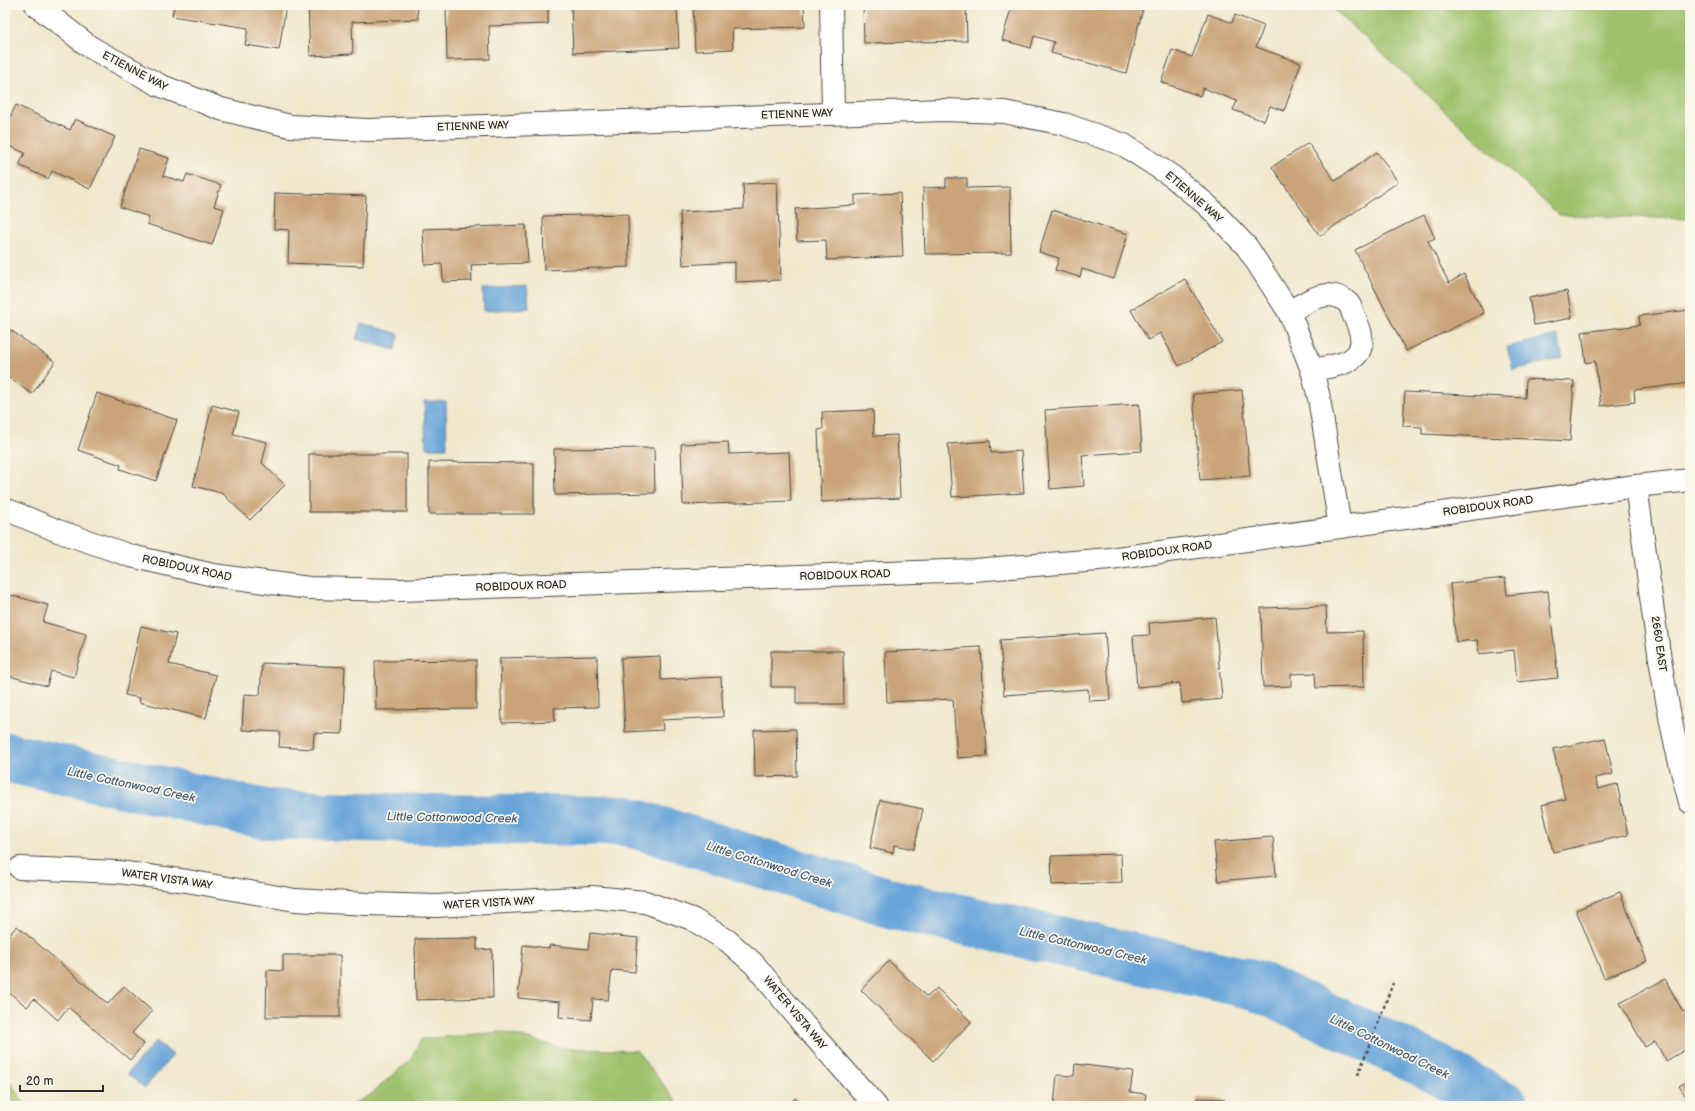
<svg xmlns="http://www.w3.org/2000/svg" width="1695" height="1111" font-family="'Balsamiq Sans',sans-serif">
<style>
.green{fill:#9dc16b;stroke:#64764b}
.water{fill:#69a5da;stroke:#4a6882}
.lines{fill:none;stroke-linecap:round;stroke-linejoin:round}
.river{stroke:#69a5da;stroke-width:50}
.building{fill:#caa479}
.minor-casing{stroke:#494743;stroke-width:24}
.path{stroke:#494743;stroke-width:2.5;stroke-dasharray:3 3;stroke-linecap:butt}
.minor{stroke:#fff;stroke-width:22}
.labels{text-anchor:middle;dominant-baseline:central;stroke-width:3.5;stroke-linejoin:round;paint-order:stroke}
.street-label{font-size:11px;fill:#2b2b2b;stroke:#fbf7ec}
.water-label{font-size:12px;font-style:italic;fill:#445c71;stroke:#fbf7ec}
</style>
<rect width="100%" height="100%" fill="#fbf7ec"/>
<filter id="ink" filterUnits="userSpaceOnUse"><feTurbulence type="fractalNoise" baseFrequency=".025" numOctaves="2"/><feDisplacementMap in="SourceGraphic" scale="8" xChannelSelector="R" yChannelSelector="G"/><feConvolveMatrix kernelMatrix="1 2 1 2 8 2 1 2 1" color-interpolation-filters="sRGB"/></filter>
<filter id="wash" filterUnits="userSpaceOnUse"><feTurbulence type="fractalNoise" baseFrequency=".012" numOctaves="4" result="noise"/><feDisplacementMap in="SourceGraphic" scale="16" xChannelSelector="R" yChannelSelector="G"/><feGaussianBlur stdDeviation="0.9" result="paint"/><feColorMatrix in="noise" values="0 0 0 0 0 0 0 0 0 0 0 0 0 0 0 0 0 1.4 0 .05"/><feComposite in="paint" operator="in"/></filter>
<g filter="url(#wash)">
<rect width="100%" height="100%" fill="#f0e8cd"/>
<!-- green -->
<g class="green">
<path d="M1329 5H1690V219L1559 215Z"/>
<path d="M502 1032 563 1048 637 1051 680 1106H350L370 1095 411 1059 421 1039Z"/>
<path d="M5 1074 26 1106H5Z"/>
</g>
<!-- water -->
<g class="water">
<path d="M527 286 529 308 484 311 483 289Z"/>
<path d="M361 323 399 334 395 350 356 339Z"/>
<path d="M1557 335 1563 358 1513 370 1507 347Z"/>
<path d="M424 401H446L447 448H426Z"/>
<path d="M156 1041 173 1055 145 1088 127 1074Z"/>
</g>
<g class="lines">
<!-- river -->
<path class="river" d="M5 757 265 814 424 819 627 821 893 904 1256 985 1421 1061 1504 1106"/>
</g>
<g id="blocks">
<!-- building -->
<g class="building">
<path d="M174 5H286L279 50 245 45 248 28 172 16Z"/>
<path d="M308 5H417L418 19 352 22 353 54 310 56Z"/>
<path d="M446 5H548V24L489 26 490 59 447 60Z"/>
<path d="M571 5H677L679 48 573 53Z"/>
<path d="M693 5H804L805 27 732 29 733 49 695 51Z"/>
<path d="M863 5H966L967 41 864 43Z"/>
<path d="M1012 5H1144L1126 73 1051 53 1054 42 1034 36 1031 48 1002 40Z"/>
<path d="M1208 14 1232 23 1235 15 1264 26 1256 47 1301 63 1284 111 1270 106 1264 121 1233 110 1237 101 1203 88 1200 96 1161 82 1172 50 1192 57Z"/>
<path d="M16 105 70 130 75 119 115 137 90 189 52 171 48 179 19 165 25 153 5 144V127Z"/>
<path d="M1308 143 1335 181 1377 152 1398 182 1320 236 1272 167Z"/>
<path d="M139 149 169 158 163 176 184 182 187 174 221 185 214 206 224 209 212 245 147 224 149 217 120 207Z"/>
<path d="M946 178H967V188L1010 187 1011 253 925 254 923 188 946 187Z"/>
<path d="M777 182 781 280 735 282V262L683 265 680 212 744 209 743 184Z"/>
<path d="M275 193 366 196 363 266 288 263 289 230 274 229Z"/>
<path d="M900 193 903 256 827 260 826 240 797 241 795 209 855 205V195Z"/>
<path d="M1052 210 1128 234 1114 279 1082 269 1080 277 1055 270 1059 258 1039 252Z"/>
<path d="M628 214 629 267 544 270 543 216Z"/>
<path d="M1424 215 1435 238 1428 241 1449 283 1464 274 1484 313 1406 351 1355 250Z"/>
<path d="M526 225 528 263 471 265 472 281 443 282 442 264 425 265 423 229Z"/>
<path d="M1185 279 1222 342 1179 366 1160 333 1148 340 1131 310Z"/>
<path d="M1567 291 1572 318 1534 325 1529 298Z"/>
<path d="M1690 310V383L1634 390 1635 402 1601 406 1595 361 1586 363 1582 332 1640 325 1639 316Z"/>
<path d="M5 326 55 362 32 394 5 375Z"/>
<path d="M1526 379 1574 381 1570 441 1422 434V427L1403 426 1405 392 1525 398Z"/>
<path d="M1242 390 1250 476 1200 480 1193 394Z"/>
<path d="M97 393 177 420 156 481 120 469 121 465 78 450Z"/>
<path d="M1139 404 1142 451 1082 455 1084 486 1050 489 1045 410Z"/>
<path d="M212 405 239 412 233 434 267 442 262 463 285 485 250 520 222 493 193 486Z"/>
<path d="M873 410 874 436 897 435 900 498 821 502 818 430 823 429 822 412Z"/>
<path d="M990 441 991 453 1021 451 1024 493 952 497 948 444Z"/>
<path d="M728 442 729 454 789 452 791 501 683 505 681 444Z"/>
<path d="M654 448 655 493 555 495 554 449Z"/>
<rect x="309" y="454" width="98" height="58"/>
<path d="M429 462 534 463V514H429Z"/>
<path d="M1505 578 1507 595 1548 591 1558 678 1517 682 1514 650 1479 654 1477 640 1456 642 1450 584Z"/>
<path d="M10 595 48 605 43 622 86 634 74 677 51 671 47 686 5 675 10 654 5 653V613Z"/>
<path d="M1326 606 1327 632 1363 631 1364 687 1316 688 1315 673 1291 674V686L1263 687 1261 608Z"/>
<path d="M1215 617 1222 699 1182 703 1180 683 1137 687 1133 636 1150 635 1149 623Z"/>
<path d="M141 626 176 634 169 664 216 675 206 718 139 702 140 698 125 695Z"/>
<path d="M1105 633 1110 700 1089 701 1088 689 1004 695 1000 640Z"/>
<path d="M981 647 987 756 957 758 953 699 887 702 885 652Z"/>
<path d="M771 651H843L844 704H796V687H771Z"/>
<path d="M597 656 598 707 554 708 555 721 502 723 500 658Z"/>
<path d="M660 656 661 680 721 677 723 717 662 720 663 730 625 732 621 658Z"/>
<path d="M476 660V709L376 710 375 661Z"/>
<path d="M262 663 345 667 342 734 314 733 313 749 279 747 280 732 242 730 244 694 260 695Z"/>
<path d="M796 729 797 776 755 777 754 730Z"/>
<path d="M1605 738 1613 774 1595 778 1598 789 1617 784 1628 835 1553 852 1542 805 1565 799 1553 749Z"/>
<path d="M880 800 923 809 914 849 894 845 893 853 870 848Z"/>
<path d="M1273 837 1276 876 1218 881 1214 842Z"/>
<path d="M1121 854 1122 882 1052 885 1051 856Z"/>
<path d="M1620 892 1647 961 1604 978 1576 910Z"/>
<path d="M17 926 108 1004 124 986 152 1011 132 1033 144 1044 130 1060 68 1007 58 1020 34 999 27 1007 5 989V940Z"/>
<path d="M590 933 638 938 635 972 612 970 608 1000 593 999 591 1020 559 1017 560 1002 518 998 523 945 549 948 550 945 588 949Z"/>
<path d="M477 938V950L492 949 493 998 416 1000 415 939Z"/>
<path d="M283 955H340V1017H266L267 970 283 971Z"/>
<path d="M889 961 927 997 937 988 971 1022 933 1061 861 990Z"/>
<path d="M1665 979 1683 1012 1690 1008V1047L1666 1061 1655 1041 1645 1047 1620 1003Z"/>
<path d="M1075 1064 1133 1071 1130 1092 1146 1094 1144 1106H1054L1057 1075 1074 1076Z"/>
<path d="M1690 1079V1106H1675L1687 1098 1679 1086Z"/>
<path d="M795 1098 802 1106H787Z"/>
<path d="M1197 1098 1224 1099V1106H1196Z"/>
</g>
</g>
</g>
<g filter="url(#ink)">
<use href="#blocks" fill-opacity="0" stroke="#494743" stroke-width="1"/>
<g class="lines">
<!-- minor casing -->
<g class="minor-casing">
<g id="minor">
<path d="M36 5 90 47 159 85 221 109 290 126 368 130 943 110 1004 112 1064 124 1124 145 1173 177 1208 206 1247 247 1289 312 1312 370 1319 398 1340 527"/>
<path d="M831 5 833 113"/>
<path d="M1289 312C1301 305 1314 296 1328 295 1335 295 1343 298 1348 303 1350 305 1352 310 1353 314 1360 328 1368 346 1353 358 1343 366 1324 367 1312 370"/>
<path d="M1636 486C1651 591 1661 699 1690 802"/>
<path d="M5 509 58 531 131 556 213 575 309 588 400 590 974 570 1110 559 1636 486 1690 480"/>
<path d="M20 868 118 872 187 881 295 900 367 904 436 906 592 897 645 902 692 919 728 941 754 964 804 1025 876 1106"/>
</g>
</g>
<!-- path -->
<path class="path" d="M1358 1075 1393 983"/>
<!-- minor -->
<use href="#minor" class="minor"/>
</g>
</g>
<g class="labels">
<!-- street labels -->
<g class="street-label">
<text transform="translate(135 71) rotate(28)">ETIENNE WAY</text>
<text transform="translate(797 114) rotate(-2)">ETIENNE WAY</text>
<text transform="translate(473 126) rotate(-2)">ETIENNE WAY</text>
<text transform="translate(1194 197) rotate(41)">ETIENNE WAY</text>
<text transform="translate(1488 506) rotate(-8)">ROBIDOUX ROAD</text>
<text transform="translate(1167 551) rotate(-8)">ROBIDOUX ROAD</text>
<text transform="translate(187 568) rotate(12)">ROBIDOUX ROAD</text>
<text transform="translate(845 575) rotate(-2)">ROBIDOUX ROAD</text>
<text transform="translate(521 586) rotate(-2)">ROBIDOUX ROAD</text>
<text transform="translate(1659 644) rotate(82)">2660 EAST</text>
<text transform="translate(167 879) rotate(8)">WATER VISTA WAY</text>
<text transform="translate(489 903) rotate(-3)">WATER VISTA WAY</text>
<text transform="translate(795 1013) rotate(50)">WATER VISTA WAY</text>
</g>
<!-- water labels -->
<g class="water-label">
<text transform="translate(131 785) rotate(12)">Little Cottonwood Creek</text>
<text transform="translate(452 818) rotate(1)">Little Cottonwood Creek</text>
<text transform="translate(769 865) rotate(17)">Little Cottonwood Creek</text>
<text transform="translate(1083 946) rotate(13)">Little Cottonwood Creek</text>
<text transform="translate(1389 1047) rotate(26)">Little Cottonwood Creek</text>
</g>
</g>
<!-- margin -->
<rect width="1695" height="1111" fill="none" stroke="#fbf7ec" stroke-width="20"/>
<!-- scale -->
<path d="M20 1085v6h83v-6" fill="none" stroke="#2b2b2b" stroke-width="2"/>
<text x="26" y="1085" font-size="12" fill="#2b2b2b" stroke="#fbf7ec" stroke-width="3" paint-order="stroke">20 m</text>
</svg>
